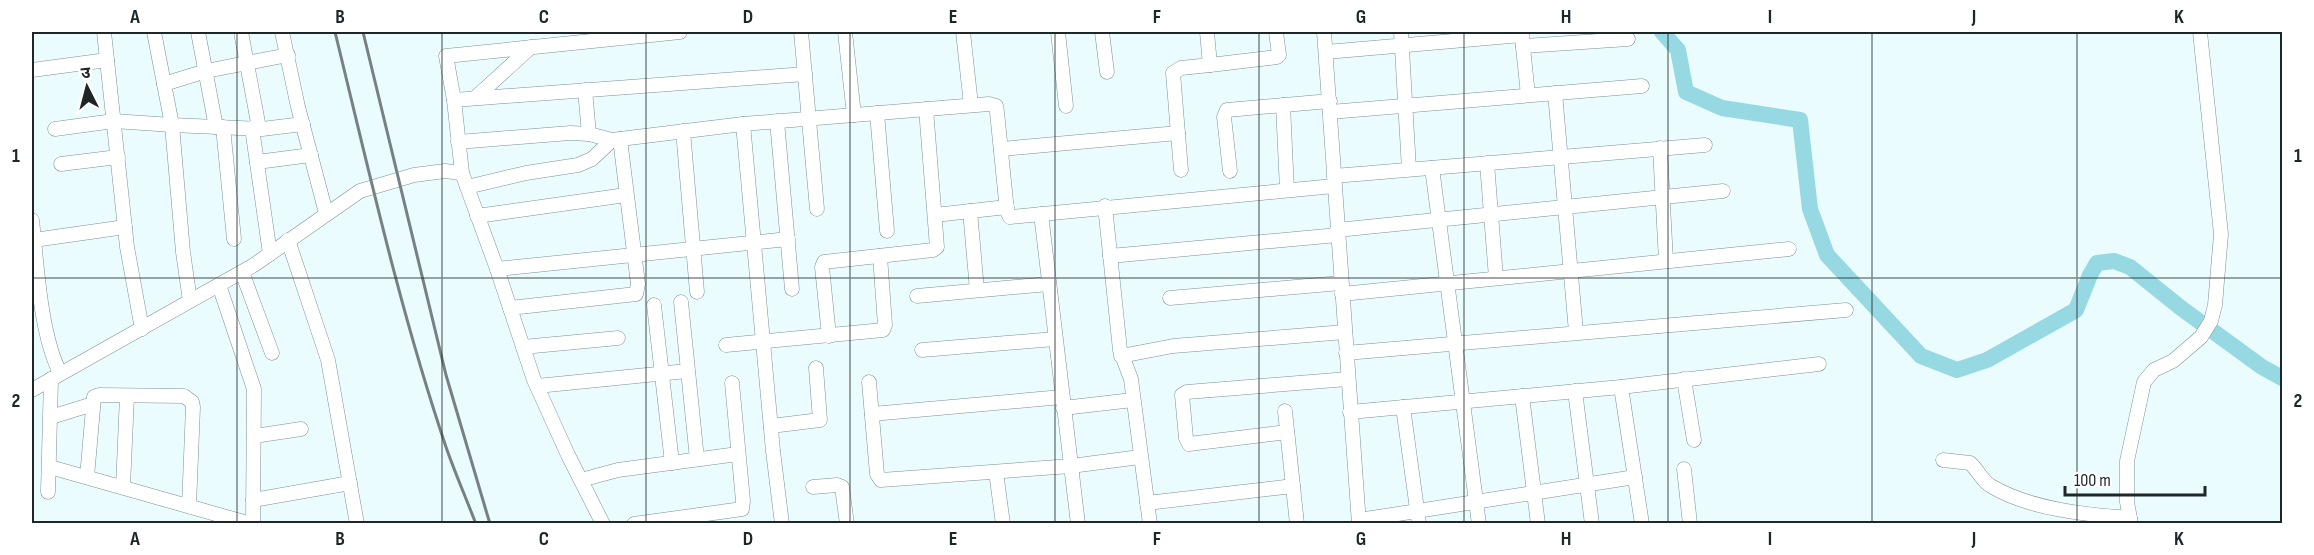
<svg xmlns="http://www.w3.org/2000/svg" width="2314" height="555" font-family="'Sofia Sans Condensed','Noto Sans Devanagari',sans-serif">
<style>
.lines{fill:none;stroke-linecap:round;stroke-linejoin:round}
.river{stroke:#96d9e3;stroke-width:16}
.minor-casing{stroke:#7c9093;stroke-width:15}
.minor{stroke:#fff;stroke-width:14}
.rail{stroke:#768183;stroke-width:3}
.grid{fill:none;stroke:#1e2627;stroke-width:1.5;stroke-opacity:0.55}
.neatline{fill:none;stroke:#1e2627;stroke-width:2}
.grid-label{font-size:20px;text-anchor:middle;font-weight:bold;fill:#1e2627}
</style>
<rect width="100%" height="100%" fill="#ebfcfe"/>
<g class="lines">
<!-- river -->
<path class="river" d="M1662 32 1678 50 1686 92 1722 108 1800 120 1810 209 1827 255 1921 356 1957 370 1987 360 2076 310 2090 275 2097 263 2114 261 2130 267 2181 308 2262 367 2282 378"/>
<!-- minor casing -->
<g class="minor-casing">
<g id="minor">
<path d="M104 32 127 247 142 329"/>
<path d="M154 32 172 125 183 252 190 301"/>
<path d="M198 32 216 127"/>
<path d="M241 32 259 128"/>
<path d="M282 32 298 107 326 213"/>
<path d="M801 32 817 209"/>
<path d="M845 32 854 115"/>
<path d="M963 32 971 105"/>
<path d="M1058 32 1066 106"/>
<path d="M1102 32 1107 72"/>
<path d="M1324 32 1359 524"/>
<path d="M1401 32 1409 169"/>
<path d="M1522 38 1528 95"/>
<path d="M1523 46 1628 39"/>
<path d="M1326 52 1522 35"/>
<path d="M1210 65 1277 57 1279 55 1276 32"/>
<path d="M32 70 107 60"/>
<path d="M164 84 206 71 288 55"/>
<path d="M585 90 589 134"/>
<path d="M1555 93 1576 332"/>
<path d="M475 98 531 47"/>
<path d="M454 100 805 74"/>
<path d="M1283 105 1287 190"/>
<path d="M1330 112 1642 86"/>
<path d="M877 113 887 231"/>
<path d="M777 121 792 289"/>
<path d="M743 124 773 451 782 524"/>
<path d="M223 127 234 239"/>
<path d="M252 128 270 254"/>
<path d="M55 129 114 121 172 125 262 129 303 124"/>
<path d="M683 131 697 292"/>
<path d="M458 142 570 133 589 134 612 140 743 124 989 104 996 106 997 112 1007 211 1010 217 1334 186"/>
<path d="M1660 148 1666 261"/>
<path d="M1001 149 1178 133"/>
<path d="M257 162 311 155"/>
<path d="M1487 163 1496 278"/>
<path d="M61 164 118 157"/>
<path d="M1432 168 1479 524"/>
<path d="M1181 170 1173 73 1181 68 1210 65 1207 32"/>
<path d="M1230 171 1224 117 1227 110 1330 101"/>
<path d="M462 173 454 100 446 56 680 32"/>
<path d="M1334 176 1705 145"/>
<path d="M467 187 526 173 578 165 592 159 612 140"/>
<path d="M1105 206 1120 350 1131 379 1150 524"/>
<path d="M970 211 977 290"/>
<path d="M1041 214 1078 524"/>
<path d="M935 215 1007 207"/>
<path d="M477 216 626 195"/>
<path d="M32 220C37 265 40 333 60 373"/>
<path d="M1337 230 1723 191"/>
<path d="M34 240 125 227"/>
<path d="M288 240 328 360 357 524"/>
<path d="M1110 256 1338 235"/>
<path d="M497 269 788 239"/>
<path d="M242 272 272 353"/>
<path d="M219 285 254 389 253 524"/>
<path d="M1342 294 1789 249"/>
<path d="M917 296 1049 284"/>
<path d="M1170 298 1341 283"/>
<path d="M681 302 697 459"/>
<path d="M654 305 672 463"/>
<path d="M510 308 636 294 638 284 620 139"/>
<path d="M829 336 822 267 824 262 933 250 937 247 926 109"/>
<path d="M726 345 883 330 885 325 880 256"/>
<path d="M523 347 618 338"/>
<path d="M922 350 1055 339"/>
<path d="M1346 353 1846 310"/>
<path d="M1121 356 1173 346 1345 332"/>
<path d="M1684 379 1694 440"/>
<path d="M869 382 877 474 881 480 1071 466 1140 457"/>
<path d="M537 386 687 371"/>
<path d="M1621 387 1642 524"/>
<path d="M32 390 254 265 360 191 414 175 445 171 462 173 497 269 534 380 568 455 603 524"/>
<path d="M1575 391 1592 524"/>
<path d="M1522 396 1538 524"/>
<path d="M1403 407 1419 524"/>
<path d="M1063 408 1133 400"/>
<path d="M1285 411 1297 524"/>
<path d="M1350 412 1621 387 1819 364"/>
<path d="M872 414 1062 397"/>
<path d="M51 417 93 404"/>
<path d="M771 426 820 420 816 368"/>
<path d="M1287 432 1189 444 1186 438 1182 395 1187 392 1348 379"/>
<path d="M254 436 301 429"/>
<path d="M1943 460 1970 463C1978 470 1982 481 1991 486 2029 509 2087 515 2130 518"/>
<path d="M50 467 251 524"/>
<path d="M1684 469 1690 524"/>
<path d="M996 472 1003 524"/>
<path d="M87 477 94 397 99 395 184 396 192 402 193 407 189 506"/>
<path d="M581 480 618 470 738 454"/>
<path d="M123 487 127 396"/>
<path d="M813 487 837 485 842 487 847 524"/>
<path d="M48 492 51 379"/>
<path d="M253 500 350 483"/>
<path d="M1147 503 1293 486"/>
<path d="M1359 520 1635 477"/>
<path d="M634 524 742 509 743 501 732 383"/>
<path d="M2131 524 2127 502V461L2144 382 2154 370 2173 361 2201 337 2211 321 2215 305 2221 234 2200 32"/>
</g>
</g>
<!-- minor -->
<use href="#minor" class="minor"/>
<!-- rail -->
<g class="rail">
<path d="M335 32C369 171 400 311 446 447 455 473 466 498 476 524"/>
<path d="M363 32 446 375 490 524"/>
</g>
</g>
<!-- grid -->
<path class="grid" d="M237 32V524M442 32V524M646 32V524M850 32V524M1055 32V524M1259 32V524M1464 32V524M1668 32V524M1872 32V524M2077 32V524M32 278H2282"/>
<!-- border -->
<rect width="2314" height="555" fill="none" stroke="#ffffff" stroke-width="66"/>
<!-- north arrow -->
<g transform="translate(87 87) rotate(354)" stroke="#ffffff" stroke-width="4.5" paint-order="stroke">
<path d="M0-4.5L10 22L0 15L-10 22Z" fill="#1e2627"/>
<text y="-9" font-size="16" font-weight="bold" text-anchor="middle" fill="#1e2627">उ</text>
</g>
<!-- scale -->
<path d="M2065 486v9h140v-9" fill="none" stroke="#1e2627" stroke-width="3"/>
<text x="2074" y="486" font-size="18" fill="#1e2627" stroke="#ffffff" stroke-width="4.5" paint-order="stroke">100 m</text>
<rect x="33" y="33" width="2248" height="489" class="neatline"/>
<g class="grid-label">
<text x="135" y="23">A</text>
<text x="340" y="23">B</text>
<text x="544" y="23">C</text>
<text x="748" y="23">D</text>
<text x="953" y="23">E</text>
<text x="1157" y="23">F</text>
<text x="1361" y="23">G</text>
<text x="1566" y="23">H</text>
<text x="1770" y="23">I</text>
<text x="1974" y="23">J</text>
<text x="2179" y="23">K</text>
<text x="16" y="162">1</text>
<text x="2298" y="162">1</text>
<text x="16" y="407">2</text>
<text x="2298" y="407">2</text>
<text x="135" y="545">A</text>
<text x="340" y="545">B</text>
<text x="544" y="545">C</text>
<text x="748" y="545">D</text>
<text x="953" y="545">E</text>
<text x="1157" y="545">F</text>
<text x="1361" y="545">G</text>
<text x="1566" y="545">H</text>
<text x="1770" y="545">I</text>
<text x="1974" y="545">J</text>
<text x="2179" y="545">K</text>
</g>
</svg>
